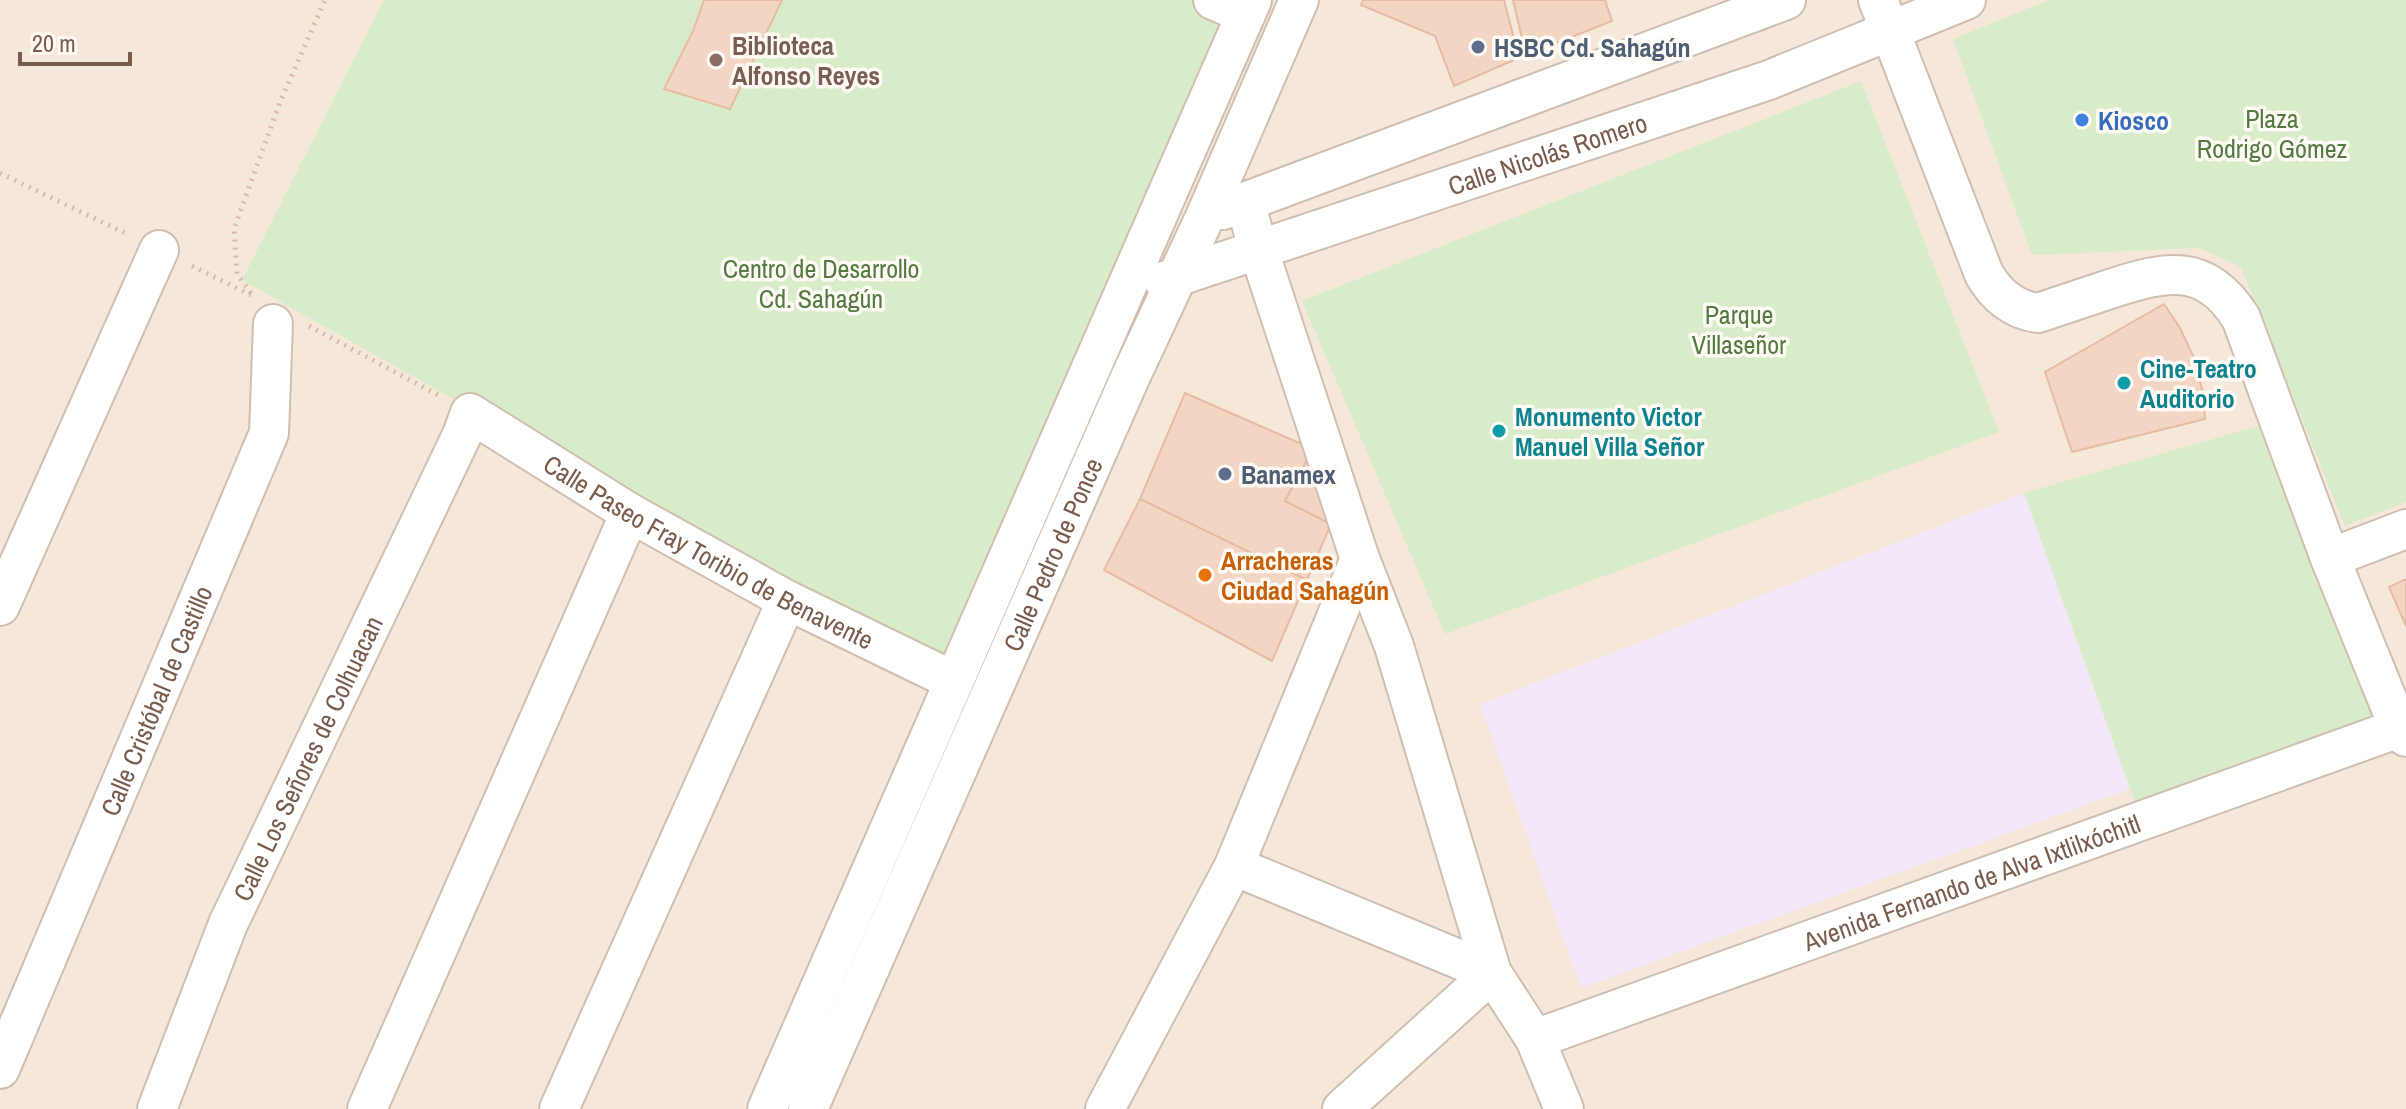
<svg xmlns="http://www.w3.org/2000/svg" width="2406" height="1109" font-family="'Archivo Narrow',sans-serif">
<style>
.residential{fill:#f5e8da}
.education{fill:#f3e8fa}
.green{fill:#d8ecc9}
.building{fill:#f3d5c3;stroke:#e6bba3;stroke-width:2}
.lines{fill:none;stroke-linecap:round;stroke-linejoin:round}
.minor-casing{stroke:#d1beb0;stroke-width:42}
.path{stroke:#d9b8a5;stroke-width:5;stroke-dasharray:2 6;stroke-linecap:butt}
.minor{stroke:#fff;stroke-width:38}
.service-dot{fill:#5c6f8a;stroke:#fffaf3;stroke-width:3}
.education-dot{fill:#8d6e63;stroke:#fffaf3;stroke-width:3}
.shop-dot{fill:#3f7fe0;stroke:#fffaf3;stroke-width:3}
.culture-dot{fill:#0f9aa8;stroke:#fffaf3;stroke-width:3}
.food-dot{fill:#e8710a;stroke:#fffaf3;stroke-width:3}
.labels{text-anchor:middle;dominant-baseline:central;stroke-width:7;stroke-linejoin:round;paint-order:stroke}
.education-label{font-size:26px;font-weight:bold;fill:#785e54;stroke:#fffaf3;text-anchor:start}
.service-label{font-size:26px;font-weight:bold;fill:#4e5e75;stroke:#fffaf3;text-anchor:start}
.park-label{font-size:26px;fill:#537a41;stroke:#fffaf3}
.shop-label{font-size:26px;font-weight:bold;fill:#366cbe;stroke:#fffaf3;text-anchor:start}
.street-label{font-size:26px;fill:#7a5c4d;stroke:#fffaf3}
.culture-label{font-size:26px;font-weight:bold;fill:#0d838f;stroke:#fffaf3;text-anchor:start}
.food-label{font-size:26px;font-weight:bold;fill:#c56008;stroke:#fffaf3;text-anchor:start}
</style>
<rect width="100%" height="100%" fill="#fdf6ec"/>
<!-- residential -->
<rect class="residential" x="0" y="0" width="2406" height="1109"/>
<!-- education -->
<path class="education" d="M2024 493 2130 789 1581 988 1480 704Z"/>
<!-- green -->
<g class="green">
<path d="M384 0H1197L1243 21 954 681 242 280Z"/>
<path d="M2049 0H2406V502L2345 526 2241 267 2199 248 2032 255 1953 39Z"/>
<path d="M1861 81 1999 432 1445 634 1302 301Z"/>
<path d="M2279 420 2399 728 2141 819 2024 493Z"/>
</g>
<!-- building -->
<g class="building">
<path d="M704 0H782L730 109 664 89 693 31Z"/>
<path d="M1363 0H1504L1519 58 1454 86 1435 36 1361 5Z"/>
<path d="M1513 0H1605L1612 21 1526 55Z"/>
<path d="M2164 304 2180 328 2194 358 2203 393 2205 419 2072 452 2045 372Z"/>
<path d="M1185 393 1313 449 1285 501 1331 524 1307 580 1140 499Z"/>
<path d="M1313 449 1331 524 1285 501Z"/>
<path d="M1140 499 1307 580 1272 661 1104 570Z"/>
<path d="M2406 579V626L2389 587Z"/>
</g>
<g class="lines">
<!-- minor casing -->
<g class="minor-casing">
<g id="minor">
<path d="M1213 0 1246 14"/>
<path d="M1878 0 1984 274C1996 295 2014 310 2038 313 2062 305 2086 297 2110 289 2165 271 2205 261 2241 318L2330 558 2399 728 2406 737"/>
<path d="M1245 202 1258 248 1360 559 1394 646 1492 973 1535 1039 1564 1109"/>
<path d="M1223 210 1786 0"/>
<path id="s1" d="M1164 281 1769 80 1966 0"/>
<path d="M2330 558 2406 529"/>
<path d="M0 606 159 250"/>
<path d="M1234 866 1492 973 1342 1109"/>
<path id="s2" d="M1535 1039 2399 728"/>
<path id="s3" d="M0 1069 269 433 273 324"/>
<path id="s4" d="M157 1109 228 924 462 435 470 413 630 513 787 600 954 681"/>
<path d="M367 1109 630 513"/>
<path d="M559 1109 787 600"/>
<path d="M767 1109 1252 0"/>
<path id="s5" d="M808 1109 1129 380 1205 217 1299 0"/>
<path d="M1105 1109 1234 866 1360 559"/>
</g>
</g>
<!-- path -->
<g class="path">
<path d="M0 173 125 233"/>
<path d="M192 266 251 295"/>
<path d="M251 293 237 274 234 229 280 102 325 0"/>
<path d="M309 326 438 395"/>
</g>
<!-- minor -->
<use href="#minor" class="minor"/>
</g>
<!-- markers -->
<g class="service-dot">
<circle cx="1478" cy="47" r="8"/>
<circle cx="1225" cy="474" r="8"/>
</g>
<circle class="education-dot" cx="716" cy="60" r="8"/>
<circle class="shop-dot" cx="2082" cy="120" r="8"/>
<g class="culture-dot">
<circle cx="2124" cy="383" r="8"/>
<circle cx="1499" cy="431" r="8"/>
</g>
<circle class="food-dot" cx="1205" cy="575" r="8"/>
<g class="labels">
<!-- education labels -->
<g class="education-label">
<text x="732" y="45">Biblioteca<tspan x="732" dy="30">Alfonso Reyes</tspan></text>
</g>
<!-- service labels -->
<g class="service-label">
<text x="1494" y="47">HSBC Cd. Sahagún</text>
<text x="1241" y="474">Banamex</text>
</g>
<!-- park labels -->
<g class="park-label">
<text x="2272" y="118">Plaza<tspan x="2272" dy="30">Rodrigo Gómez</tspan></text>
<text x="821" y="268">Centro de Desarrollo<tspan x="821" dy="30">Cd. Sahagún</tspan></text>
<text x="1739" y="314">Parque<tspan x="1739" dy="30">Villaseñor</tspan></text>
</g>
<!-- shop labels -->
<g class="shop-label">
<text x="2098" y="120">Kiosco</text>
</g>
<!-- street labels -->
<g class="street-label">
<text stroke="none"><textPath href="#s1" startOffset="404">Calle Nicolás Romero</textPath></text>
<text stroke="none"><textPath href="#s4" startOffset="1040">Calle Paseo Fray Toribio de Benavente</textPath></text>
<text stroke="none"><textPath href="#s5" startOffset="606">Calle Pedro de Ponce</textPath></text>
<text stroke="none"><textPath href="#s3" startOffset="400">Calle Cristóbal de Castillo</textPath></text>
<text stroke="none"><textPath href="#s4" startOffset="382">Calle Los Señores de Colhuacan</textPath></text>
<text stroke="none"><textPath href="#s2" startOffset="464">Avenida Fernando de Alva Ixtlilxóchitl</textPath></text>
</g>
<!-- culture labels -->
<g class="culture-label">
<text x="2140" y="368">Cine-Teatro<tspan x="2140" dy="30">Auditorio</tspan></text>
<text x="1515" y="416">Monumento Victor<tspan x="1515" dy="30">Manuel Villa Señor</tspan></text>
</g>
<!-- food labels -->
<g class="food-label">
<text x="1221" y="560">Arracheras<tspan x="1221" dy="30">Ciudad Sahagún</tspan></text>
</g>
</g>
<!-- scale -->
<path d="M20 52v12h110v-12" fill="none" stroke="#7a5c4d" stroke-width="4"/>
<text x="32" y="52" font-size="24" fill="#7a5c4d" stroke="#fffaf3" stroke-width="6" paint-order="stroke">20 m</text>
</svg>
